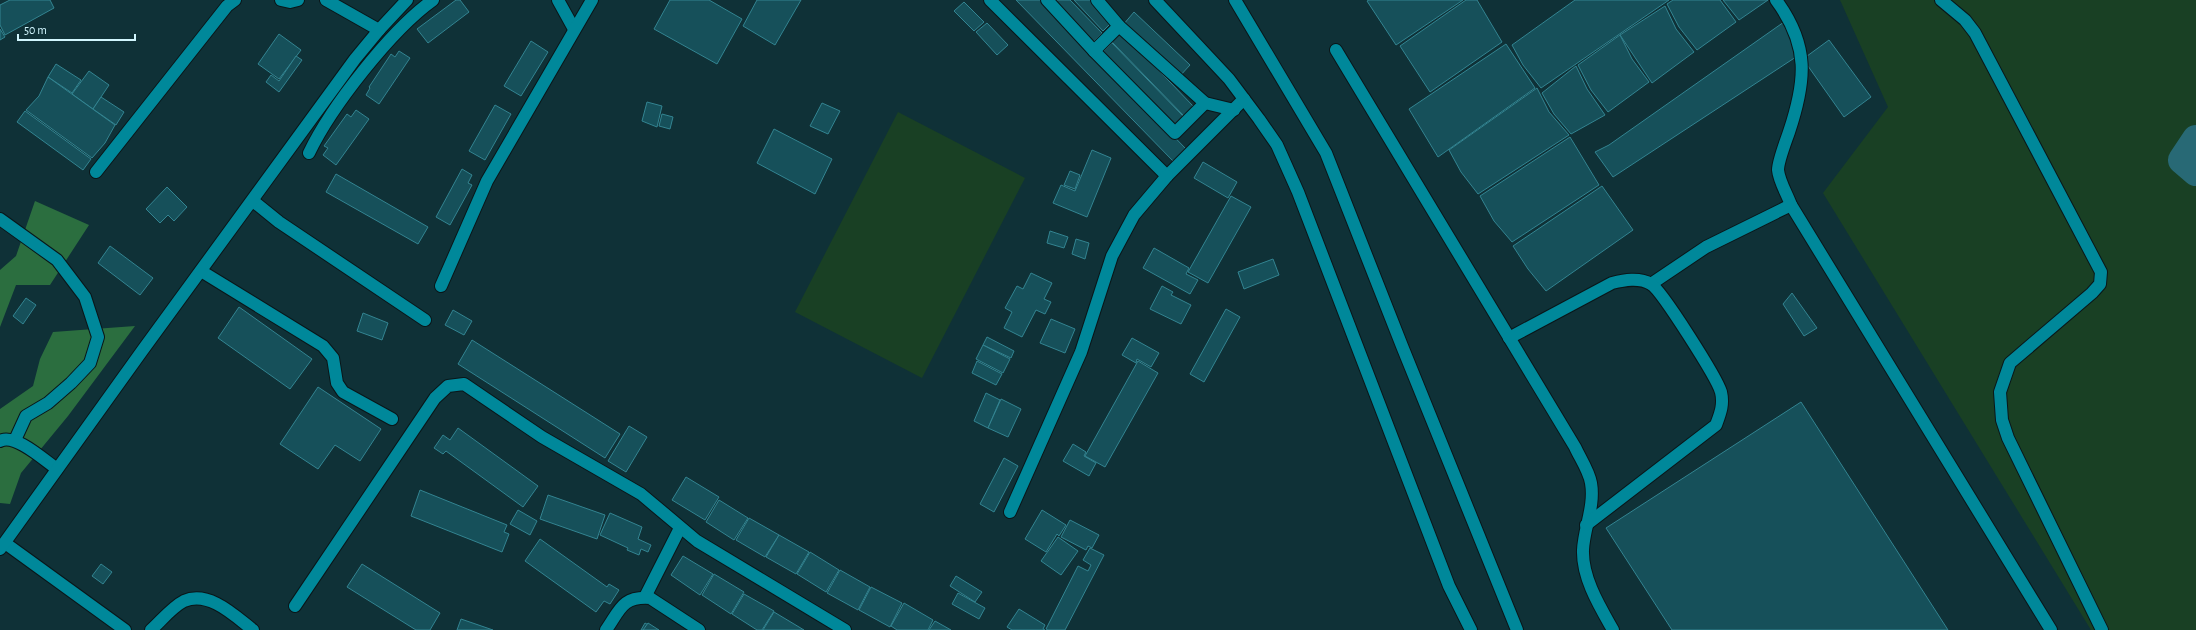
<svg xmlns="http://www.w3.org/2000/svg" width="2196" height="630" font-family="'Alegreya Sans',sans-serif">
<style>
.green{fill:#194024}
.forest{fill:#2b6e3f}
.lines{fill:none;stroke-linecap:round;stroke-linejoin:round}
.river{stroke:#286975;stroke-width:28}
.building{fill:#16505a;stroke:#338491}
.minor-casing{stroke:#091619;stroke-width:14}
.minor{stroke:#00889a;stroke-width:12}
</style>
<rect width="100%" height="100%" fill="#0f3137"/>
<!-- green -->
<g class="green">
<path d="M1840 0H2196V630H2091L1823 193 1888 107Z"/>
<path d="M898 112 1025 178 922 378 795 312Z"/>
</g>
<!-- forest -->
<g class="forest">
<path d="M35 201 89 225 50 285H16L0 327V270L16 256Z"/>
<path d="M135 326 68 416 21 473 10 504 0 503V409L33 386 40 359 53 332Z"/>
</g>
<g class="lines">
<!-- river -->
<path class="river" d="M2196 139 2182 160 2196 172"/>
</g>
<!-- building -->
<g class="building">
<path d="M10 0H50L54 8 5 35 0 25V5Z"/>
<path d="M456 0H460L469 12 428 43 417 29Z"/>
<path d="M670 0H709L742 19 717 64 654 29Z"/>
<path d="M757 0H801L775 45 743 26Z"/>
<path d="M1016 0H1042L1186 149 1173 161Z"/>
<path d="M1052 0H1070L1102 33 1093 42Z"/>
<path d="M1074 0H1091L1112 22 1103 31Z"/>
<path d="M1369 0H1463L1396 45 1367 1Z"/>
<path d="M1466 0H1477L1502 42 1430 92 1400 46Z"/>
<path d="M1575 0H1669L1541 88 1523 65 1512 45Z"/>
<path d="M1673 0H1720L1736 22 1697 50 1679 27 1667 4Z"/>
<path d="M1723 0H1768L1739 20Z"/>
<path d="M964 2 984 22 974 31 954 11Z"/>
<path d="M1665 6 1676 29 1694 52 1652 83 1620 35Z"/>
<path d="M1134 12 1190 65 1179 77 1123 25Z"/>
<path d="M1784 22 1799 55 1613 177 1595 152 1609 145Z"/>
<path d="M987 23 1008 45 997 55 976 32Z"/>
<path d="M0 29 5 37 0 40Z"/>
<path d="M1122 32 1193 106 1184 116 1112 42Z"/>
<path d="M279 34 301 50 279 79 258 64Z"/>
<path d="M1620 35 1632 59 1649 82 1608 112 1591 90 1578 65Z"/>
<path d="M1829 40 1871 97 1844 117 1803 59Z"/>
<path d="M531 41 548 52 521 96 504 86Z"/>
<path d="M1112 43 1183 116 1173 126 1101 54Z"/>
<path d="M1506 44 1535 88 1438 157 1409 109Z"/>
<path d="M399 51 410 58 379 104 366 95 370 88 369 87 391 54 395 57Z"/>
<path d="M296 56 302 60 279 92 266 82 271 75 279 81Z"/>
<path d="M56 64 81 80 72 93 48 77Z"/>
<path d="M1576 66 1587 89 1605 115 1571 134 1554 114 1542 93Z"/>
<path d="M89 71 109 85 93 109 72 94Z"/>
<path d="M48 77 115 125 105 143 92 158 26 110 39 96Z"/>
<path d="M1537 88 1549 112 1569 135 1478 194 1461 172 1449 150Z"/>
<path d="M101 97 124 112 116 125 93 109Z"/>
<path d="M647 102 662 106 657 127 642 121Z"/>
<path d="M822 103 840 111 828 134 810 126Z"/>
<path d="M495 105 511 114 485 160 469 151Z"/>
<path d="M356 110 369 119 336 165 323 155 328 148 324 146 347 114 351 117Z"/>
<path d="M25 111 91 159 83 170 17 122Z"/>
<path d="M662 114 673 117 670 129 659 126Z"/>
<path d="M774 129 832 159 815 194 757 163Z"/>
<path d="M1570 137 1599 185 1512 242 1494 221 1480 196Z"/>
<path d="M1092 150 1111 158 1087 217 1053 203 1061 185 1075 191Z"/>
<path d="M1203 162 1237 182 1228 198 1194 178Z"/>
<path d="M462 169 472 175 468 183 472 185 450 225 436 217Z"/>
<path d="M1070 171 1080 175 1075 189 1064 185Z"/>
<path d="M336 174 428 227 418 244 326 192Z"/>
<path d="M1602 186 1633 230 1546 291 1528 269 1513 246Z"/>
<path d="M167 187 187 207 174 221 168 215 160 223 146 209Z"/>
<path d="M1231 196 1251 207 1208 283 1188 272Z"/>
<path d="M1050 231 1068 237 1064 248 1047 243Z"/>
<path d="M1076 239 1089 243 1085 259 1072 254Z"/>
<path d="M110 246 153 278 140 295 98 263Z"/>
<path d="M1154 248 1189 268 1186 274 1198 280 1190 294 1143 268Z"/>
<path d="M1273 259 1279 275 1244 289 1238 272Z"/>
<path d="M1031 273 1052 283 1044 299 1051 302 1045 314 1036 310 1022 337 1004 328 1012 312 1005 308 1017 286 1023 289Z"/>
<path d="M1162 286 1173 292 1171 295 1191 305 1181 324 1150 309Z"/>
<path d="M1792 293 1817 328 1804 336 1783 304Z"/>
<path d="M26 298 36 305 23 324 13 316Z"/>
<path d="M239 307 312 359 290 389 218 338Z"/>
<path d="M1226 309 1240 317 1204 382 1190 374Z"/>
<path d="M453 310 472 321 464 335 445 325Z"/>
<path d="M363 313 388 323 382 340 357 331Z"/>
<path d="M1051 319 1075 329 1065 353 1040 343Z"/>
<path d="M987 337 1014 351 1011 358 983 345Z"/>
<path d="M1132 338 1159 353 1151 367 1137 359 1136 363 1122 355Z"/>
<path d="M472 340 620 434 605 458 458 364Z"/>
<path d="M983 345 1010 359 1003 373 976 359Z"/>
<path d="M977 361 1002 374 996 385 972 373Z"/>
<path d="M1138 361 1158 373 1105 467 1085 456Z"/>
<path d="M318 387 381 429 360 461 335 445 318 469 280 444Z"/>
<path d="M986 393 1000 400 988 428 974 421Z"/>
<path d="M1001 399 1021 409 1008 437 988 428Z"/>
<path d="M1801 402 1948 630H1672L1606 528Z"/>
<path d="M629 426 647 437 626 472 608 461Z"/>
<path d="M458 428 538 486 523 507 446 451 443 454 434 448 443 435 450 440Z"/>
<path d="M1073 444 1086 452 1084 456 1096 463 1089 476 1063 461Z"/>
<path d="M1004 458 1018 466 994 512 980 504Z"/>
<path d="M686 477 719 497 705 520 672 500Z"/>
<path d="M420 490 507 525 504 532 509 534 502 552 411 516Z"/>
<path d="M548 495 605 515 597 539 540 519Z"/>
<path d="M719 500 748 518 734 540 706 522Z"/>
<path d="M518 510 537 521 530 535 510 524Z"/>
<path d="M1042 510 1066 525 1059 536 1057 534 1046 552 1025 539Z"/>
<path d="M610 513 642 527 638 539 651 545 648 552 641 549 639 555 627 550 628 548 600 535Z"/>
<path d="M749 518 779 535 765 557 736 540Z"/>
<path d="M1070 520 1099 535 1092 548 1088 546 1086 550 1061 537Z"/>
<path d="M779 535 809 552 796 574 766 557Z"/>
<path d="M1058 537 1078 551 1061 575 1041 561Z"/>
<path d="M540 539 607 587 609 584 619 590 610 604 604 601 596 612 525 561Z"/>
<path d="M1090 548 1104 555 1065 630H1048L1046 629 1078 566 1088 571 1091 565 1083 560Z"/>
<path d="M810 552 839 570 826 592 797 574Z"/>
<path d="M683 556 713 574 700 595 671 575Z"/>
<path d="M101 564 112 572 103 584 92 576Z"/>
<path d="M362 564 440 613 430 630H416L347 587Z"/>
<path d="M840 570 870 587 858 610 827 593Z"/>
<path d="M714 574 744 592 731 614 702 595Z"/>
<path d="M956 576 982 592 975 602 950 586Z"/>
<path d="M871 587 902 603 890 627 859 610Z"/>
<path d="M958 593 985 608 979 619 952 604Z"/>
<path d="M744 594 774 611 762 630H757L732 614Z"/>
<path d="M904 603 933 620 928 630H897L891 626Z"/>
<path d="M1019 609 1045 625 1043 629 1045 630H1012L1007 627Z"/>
<path d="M774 612 804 630H763Z"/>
<path d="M461 619 493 630H457Z"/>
<path d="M935 621 951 630H929Z"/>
<path d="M645 623 657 630H641Z"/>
<path d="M648 623 659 630H643Z"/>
</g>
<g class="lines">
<!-- minor casing -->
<g class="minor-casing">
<g id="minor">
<path d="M281 0 290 2 298 0"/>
<path d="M326 0 379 30"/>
<path d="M558 0 574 29"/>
<path d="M990 0 1167 176 1244 99"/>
<path d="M1047 0 1094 51 1175 133 1205 103"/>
<path d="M1097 0 1119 26 1205 103 1234 110"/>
<path d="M1155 0 1229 79 1259 119 1277 145 1298 192 1449 586 1471 630"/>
<path d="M1235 0 1326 153 1402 346 1517 630"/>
<path d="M1776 0C1810 46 1806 81 1789 132 1786 141 1778 161 1778 170 1779 181 1787 194 1791 205L2051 630"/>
<path d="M1941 0 1965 20 1975 33 2101 272 2100 284 2092 293 2010 363 2000 392 2002 420 2008 438 2102 630"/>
<path d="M1336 50 1575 447C1580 458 1589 471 1591 483 1595 506 1584 528 1583 550 1582 578 1600 607 1613 630"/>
<path d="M1094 51 1119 26"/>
<path d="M309 153C331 107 391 30 433 0"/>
<path d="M96 172 227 6 235 0"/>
<path d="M253 201 279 222 425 320"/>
<path d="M0 219 57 260 85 297 98 337 90 363 71 383 48 403 26 416 15 440"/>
<path d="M201 271 323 346 333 358 337 383 343 392 392 419"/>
<path d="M1651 284 1706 247 1791 205"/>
<path d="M441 286 487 181 592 0"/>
<path d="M1509 338 1612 283C1624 280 1639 277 1651 284 1662 291 1717 378 1721 392 1724 405 1720 414 1716 425L1586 525"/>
<path d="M0 441C15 433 44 460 57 469"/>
<path d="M1010 512 1081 352 1112 256 1134 215 1167 176"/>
<path d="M5 543 125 630"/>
<path d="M0 549 142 351 355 59 379 30 407 0"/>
<path d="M645 597 680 528"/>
<path d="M295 606 435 398 448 386 464 384 542 437 641 494 697 541 845 630"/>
<path d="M151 630C161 621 172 607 184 601 209 590 235 616 253 630"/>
<path d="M606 630C620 610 622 596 650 598L699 630"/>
</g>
</g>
<!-- minor -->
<use href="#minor" class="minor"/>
</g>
<!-- scale -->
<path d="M18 34v6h117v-6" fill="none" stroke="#d1f6fe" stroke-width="2"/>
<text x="24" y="34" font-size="12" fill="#d1f6fe" stroke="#0f3137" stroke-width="3" paint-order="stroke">50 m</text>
</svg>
